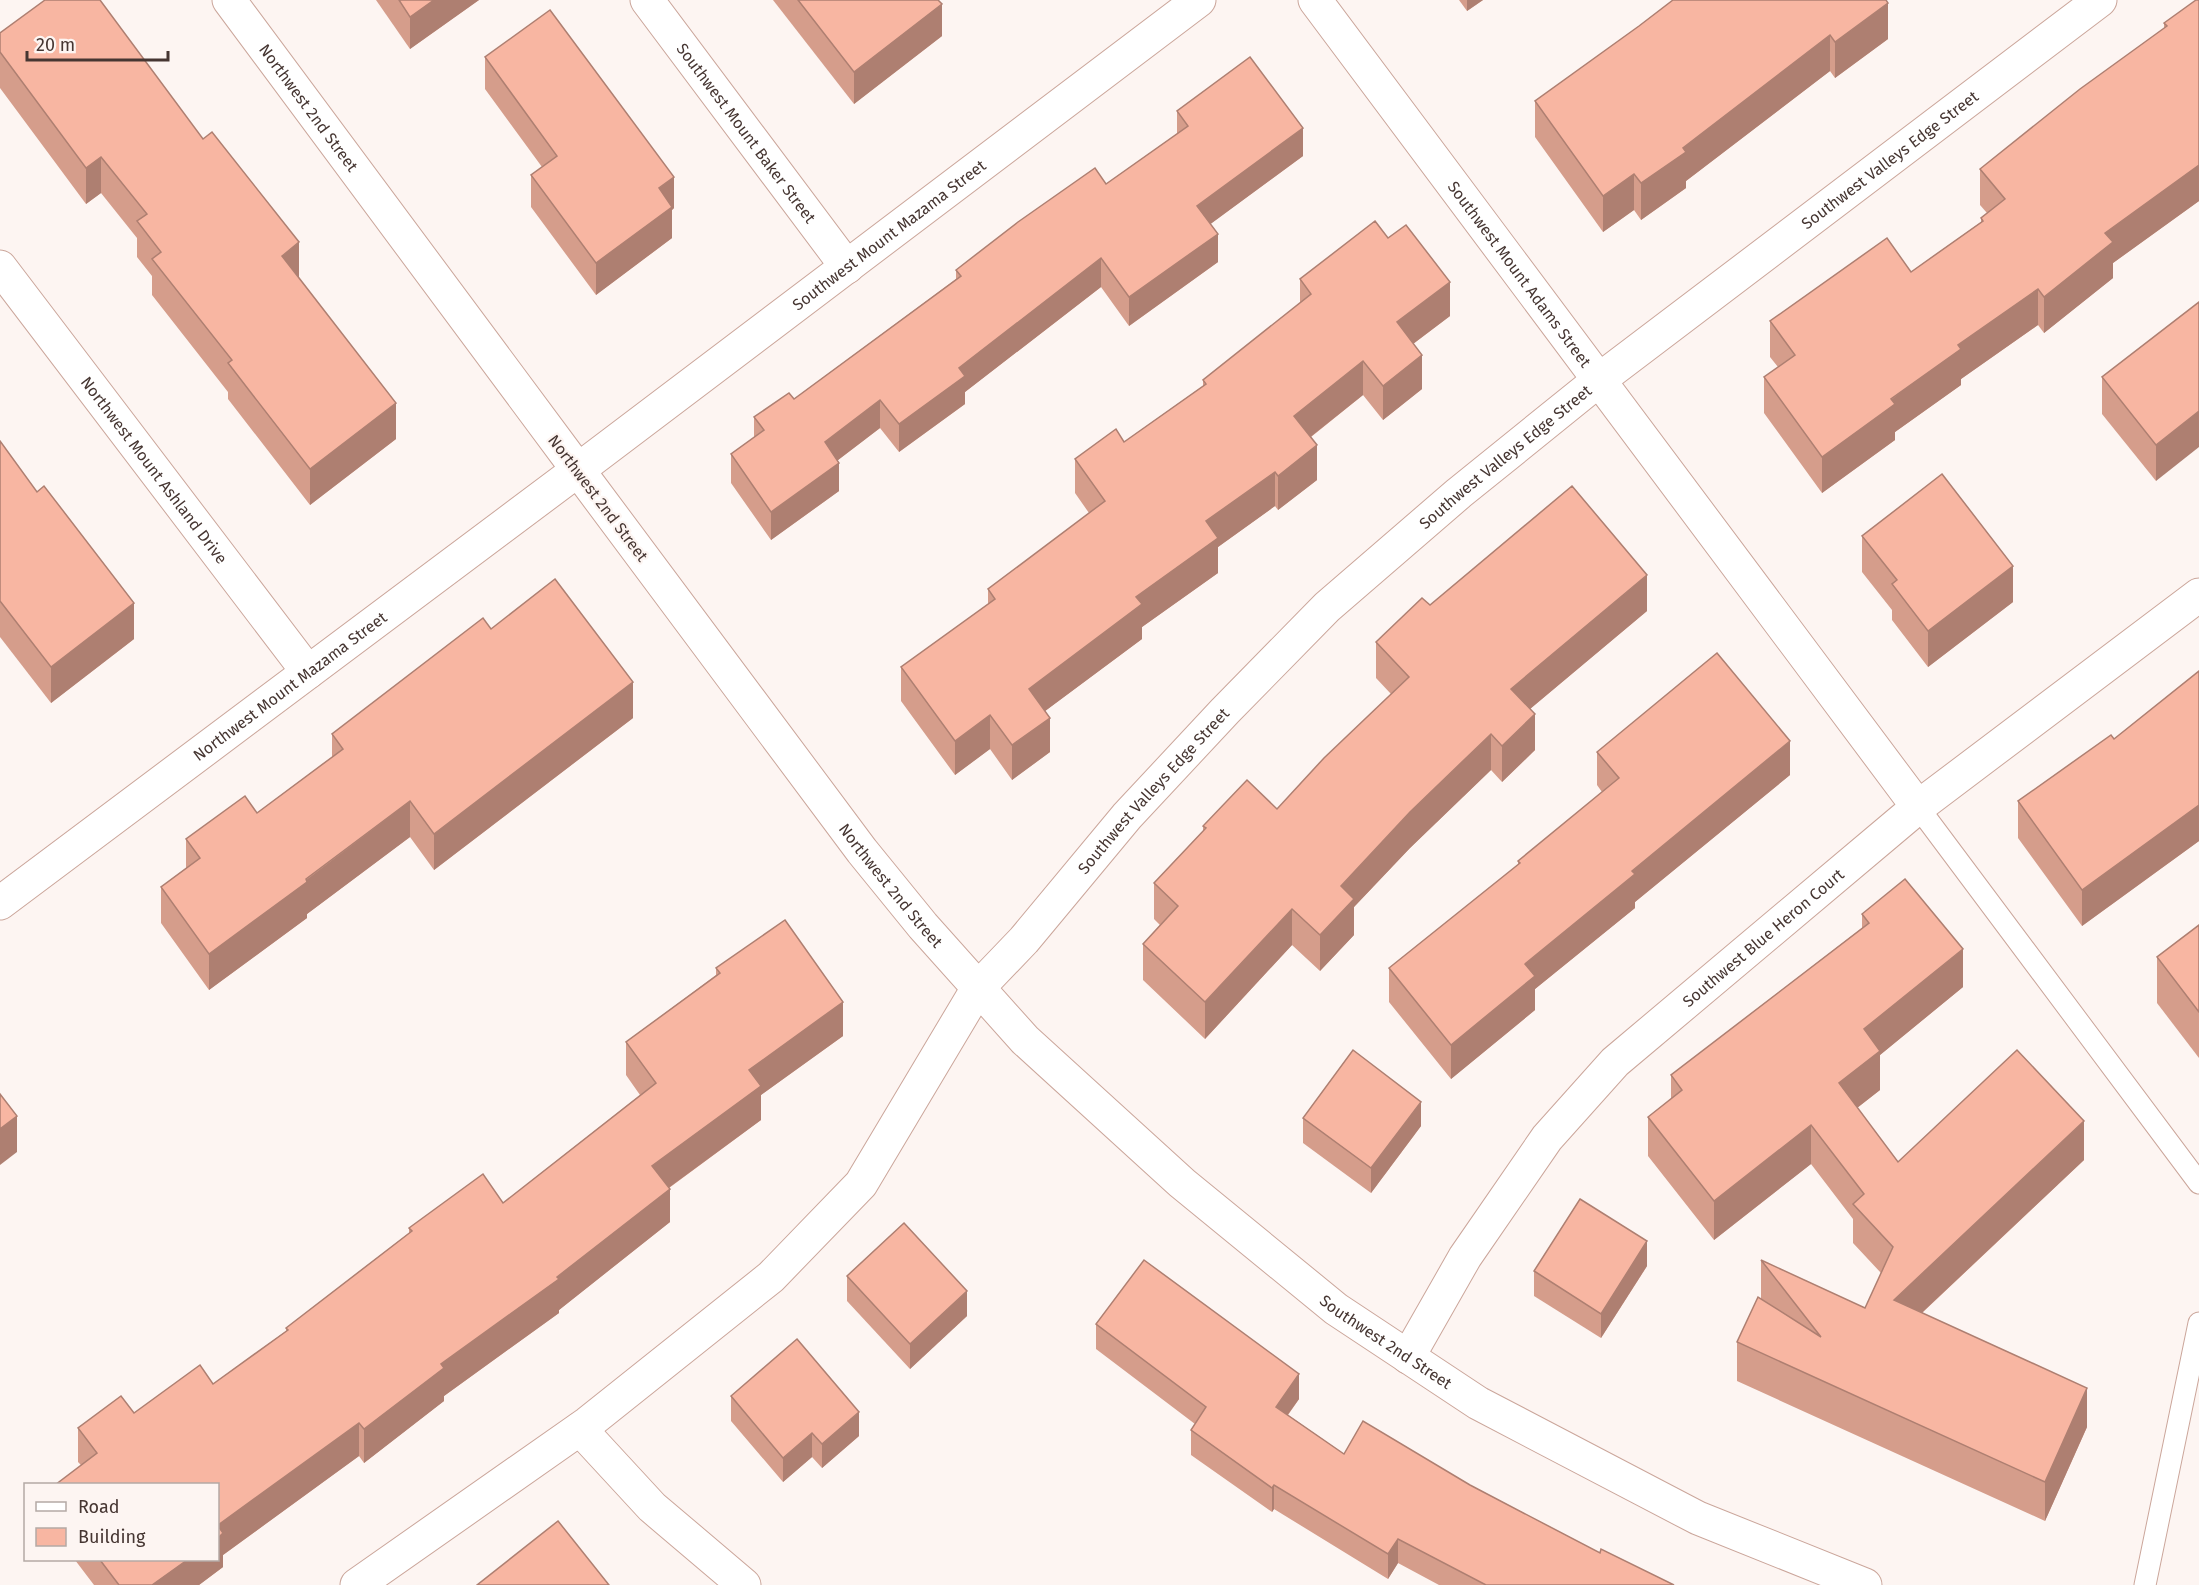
<svg xmlns="http://www.w3.org/2000/svg" width="2199" height="1585" font-family="'Fira Sans',sans-serif">
<style>
.lines{fill:none;stroke-linecap:round;stroke-linejoin:round}
.service-casing{stroke:#cba69b;stroke-width:23}
.minor-casing{stroke:#cba69b;stroke-width:35}
.tertiary-casing{stroke:#cba69b;stroke-width:35}
.service{stroke:#fff;stroke-width:21}
.minor{stroke:#fff;stroke-width:33}
.tertiary{stroke:#fff;stroke-width:33}
.wall{fill:#d59d8b}
.shaded-wall{fill:#ae7f71}
.building{fill:#f8b6a2;stroke:#ae7f71;stroke-width:1.5}
.labels{text-anchor:middle;dominant-baseline:central;stroke-width:4.5;stroke-linejoin:round;paint-order:stroke}
.street-label{font-size:16px;fill:#463632;stroke:#fdf5f2}
</style>
<rect width="100%" height="100%" fill="#fdf5f2"/>
<g class="lines">
<!-- service casing -->
<g class="service-casing">
<g id="service">
<path d="M1918 807 2199 1183"/>
<path d="M2145 1585 2199 1323"/>
</g>
</g>
<!-- minor casing -->
<g class="minor-casing">
<g id="minor">
<path id="s1" d="M647 0 847 267"/>
<path id="s2" d="M1315 0 1918 807"/>
<path id="s3" d="M0 267 308 672"/>
<path id="s4" d="M578 470 862 851 923 926 1025 1040 1182 1183 1336 1309 1478 1403 1698 1518 1865 1585"/>
<path id="s5" d="M0 903 578 470 1199 0"/>
<path id="s6" d="M1408 1357 1465 1257 1547 1138 1615 1062 1918 807 2199 595"/>
<path d="M580 1429 652 1507 744 1585"/>
<path id="s7" d="M357 1585 588 1423 771 1277 861 1184 978 988 1024 940 1127 816 1225 711 1327 607 1459 493 1599 380 2100 0"/>
</g>
</g>
<!-- tertiary casing -->
<g class="tertiary-casing">
<g id="tertiary">
<path id="s8" d="M229 0 578 470"/>
</g>
</g>
<!-- service -->
<use href="#service" class="service"/>
<!-- minor -->
<use href="#minor" class="minor"/>
<!-- tertiary -->
<use href="#tertiary" class="tertiary"/>
</g>
<!-- wall -->
<g class="wall">
<path d="M376 0H479L410 49Z"/>
<path d="M773 0H938L942 36 854 104Z"/>
<path d="M1459 0H1483L1467 11Z"/>
<path d="M1673 0 1888 39 1835 78 1830 71 1686 181V188L1641 220 1634 210 1603 232 1535 137V101L1639 26Z"/>
<path d="M2199 0V201L2113 263V278L2044 333 2038 325 1961 379V385L1895 432V440L1822 493 1764 413V377L1778 367 1770 357V321L1911 272 1981 222V218L1987 213 1980 205V169L2164 28V23Z"/>
<path d="M0 33 299 278 396 439 310 505 228 399V392L152 295V276L137 257V238L101 193 86 204 0 88Z"/>
<path d="M485 57 674 208 672 210V238L596 295 531 207V175L542 167 485 89Z"/>
<path d="M1177 111 1303 156 1210 224 1218 262 1129 326 1101 287 965 392V404L899 452 880 428 838 460 839 491 771 540 731 483V454L754 437V417L794 399 956 279V270L1106 184 1177 134Z"/>
<path d="M1300 279 1450 316 1413 344 1422 389 1383 420 1363 395 1311 437 1317 480 1278 510 1275 506 1218 547V573L1142 627V639L1045 711 1050 752 1012 780 990 749 955 775 901 701V667L988 604V589L1089 513 1075 493V459L1124 442 1203 386V380L1300 303Z"/>
<path d="M2191 308 2156 481 2102 414V377Z"/>
<path d="M0 441 134 639 51 703 0 637Z"/>
<path d="M1862 536 2013 602 1928 667 1892 620V610L1862 572Z"/>
<path d="M1430 605 1647 611 1530 709 1535 750 1502 782 1491 770 1410 848 1354 907V935L1320 971 1292 945 1205 1039 1143 980V944L1160 925 1154 919V883L1203 831V826L1277 809 1391 694 1376 678V642Z"/>
<path d="M491 629 633 718 434 870 410 837 307 914V918L209 990 161 923V887L186 868V839L257 813 332 757V734Z"/>
<path d="M2199 671V841L2082 926 2018 838V801L2114 739Z"/>
<path d="M1597 752 1790 775 1635 902V908L1535 989V1010L1451 1079 1389 1002V968L1518 865V861L1602 792 1597 785Z"/>
<path d="M1862 914 1963 987 1880 1055V1090L1857 1108 1898 1162 2084 1160 1922 1313 2087 1427 2045 1521 1737 1381V1342L1761 1299V1260L1865 1308 1881 1273 1853 1243V1219L1811 1164 1714 1240 1648 1156V1117L1671 1099V1075L1862 928Z"/>
<path d="M2199 925V1058L2157 1003V957Z"/>
<path d="M716 968 843 1036 761 1095V1120L669 1188 670 1222 559 1310V1313L444 1396V1401L364 1463 359 1456 223 1555V1567L199 1585H94L75 1560H218L81 1465 78 1462V1428L134 1413 213 1384 286 1331V1328L409 1233V1228L503 1203 640 1095 626 1075V1042L716 975Z"/>
<path d="M1303 1118 1421 1126 1371 1193 1303 1143Z"/>
<path d="M1647 1266 1601 1338 1534 1296V1271Z"/>
<path d="M847 1276 967 1316 910 1369 847 1301Z"/>
<path d="M1096 1324 1299 1399 1288 1415 1344 1454 1470 1485 1600 1553 1674 1585H1439L1398 1563 1388 1579 1274 1509 1272 1512 1191 1455V1430L1195 1424 1096 1349Z"/>
<path d="M731 1396 859 1436 822 1468 812 1457 783 1482 731 1421Z"/>
</g>
<!-- shaded-wall -->
<g class="shaded-wall">
<path d="M434 0H479L410 49V17Z"/>
<path d="M1467 0H1483L1467 11Z"/>
<path d="M1888 3V39L1835 78V42Z"/>
<path d="M942 4V36L854 104V72Z"/>
<path d="M1830 35V71L1686 181V188L1641 220V183L1683 148Z"/>
<path d="M1303 128V156L1197 234V206Z"/>
<path d="M101 157V193L86 204V168Z"/>
<path d="M2199 165V201L2113 263V278L2044 333V297L2105 233Z"/>
<path d="M1634 174V210L1603 232V196Z"/>
<path d="M674 177V208L672 210V238L596 295V263L659 188Z"/>
<path d="M1218 234V262L1129 326V297Z"/>
<path d="M299 242V278L282 256Z"/>
<path d="M1101 258V287L965 392V404L899 452V424L959 368Z"/>
<path d="M1450 282V316L1397 356V322Z"/>
<path d="M2038 289V325L1961 379V385L1895 432V440L1822 493V457L1958 345Z"/>
<path d="M1422 355V389L1383 420V386Z"/>
<path d="M1363 361V395L1294 450V416Z"/>
<path d="M880 400V428L825 470V442Z"/>
<path d="M396 403V439L310 505V469Z"/>
<path d="M2199 411V447L2156 481V445Z"/>
<path d="M1317 445V480L1278 510V476Z"/>
<path d="M839 463V491L771 540V512Z"/>
<path d="M1275 472V506L1218 547V573L1142 627V639L1029 723V689L1206 521Z"/>
<path d="M2013 566V602L1928 667V631Z"/>
<path d="M1647 575V611L1511 725V689Z"/>
<path d="M134 603V639L51 703V667Z"/>
<path d="M633 682V718L434 870V834Z"/>
<path d="M1535 714V750L1502 782V746Z"/>
<path d="M990 715V749L955 775V741Z"/>
<path d="M1050 718V752L1012 780V745Z"/>
<path d="M1491 734V770L1410 848 1354 907V935L1320 971V935L1341 886 1410 812Z"/>
<path d="M1790 741V775L1635 902V908L1535 989V1010L1451 1079V1045L1525 964 1632 871Z"/>
<path d="M410 801V837L307 914V918L209 990V954Z"/>
<path d="M2199 805V841L2082 926V890Z"/>
<path d="M1292 909V945L1205 1039V1002Z"/>
<path d="M1963 949V987L1880 1055V1090L1839 1122V1083L1864 1029Z"/>
<path d="M843 1002V1036L761 1095V1120L652 1200V1166L749 1070Z"/>
<path d="M1421 1102V1126L1371 1193V1168Z"/>
<path d="M17 1116V1152L0 1165V1129Z"/>
<path d="M2084 1121V1160L1894 1339V1300Z"/>
<path d="M1811 1125V1164L1714 1240V1201Z"/>
<path d="M670 1189V1222L559 1310V1313L444 1396V1401L364 1463V1429L441 1364 557 1277Z"/>
<path d="M1647 1241V1266L1601 1338V1314Z"/>
<path d="M967 1291V1316L910 1369V1344Z"/>
<path d="M1299 1374V1399L1276 1431V1407Z"/>
<path d="M2087 1388V1427L2045 1521V1482Z"/>
<path d="M859 1412V1436L822 1468V1444Z"/>
<path d="M359 1423V1456L223 1555V1567L199 1585H152L187 1560H218V1525Z"/>
<path d="M812 1433V1457L783 1482V1458Z"/>
<path d="M1274 1485V1509L1272 1512V1488Z"/>
<path d="M1398 1539V1563L1388 1579V1554Z"/>
</g>
<!-- building -->
<g class="building">
<path d="M45 0H100L203 139 212 132 299 242 282 256 396 403 310 469 228 363 232 360 152 259 161 252 137 221 147 214 101 157 86 168 0 52V33Z"/>
<path d="M399 0H434L410 17Z"/>
<path d="M798 0H938L942 4 854 72Z"/>
<path d="M1673 0H1886L1888 3 1835 42 1830 35 1683 148 1686 152 1641 183 1634 174 1603 196 1535 101 1639 26Z"/>
<path d="M2196 0H2199V165L2105 233 2113 242 2044 297 2038 289 1958 345 1961 349 1891 399 1895 404 1822 457 1764 377 1795 355 1770 321 1887 238 1911 272 1983 221 1981 218 2005 199 1980 169 2080 89 2167 26 2164 23Z"/>
<path d="M550 10 674 177 659 188 672 207 596 263 531 175 557 156 485 57Z"/>
<path d="M1250 57 1303 128 1197 206 1218 234 1129 297 1101 258 959 368 965 376 899 424 880 400 825 442 839 463 771 512 731 454 764 430 754 417 789 393 794 399 961 276 956 270 1018 222 1095 168 1106 184 1188 126 1177 111Z"/>
<path d="M1375 221 1388 238 1406 225 1450 282 1397 322 1422 355 1383 386 1363 361 1294 416 1317 445 1278 476 1275 472 1206 521 1218 538 1136 597 1142 604 1029 689 1050 718 1012 745 990 715 955 741 901 667 995 599 988 589 1105 501 1075 459 1116 429 1124 442 1206 384 1203 380 1311 294 1300 279Z"/>
<path d="M2199 302V411L2156 445 2102 377Z"/>
<path d="M0 441 37 492 44 486 134 603 51 667 0 601Z"/>
<path d="M1942 474 2013 566 1928 631 1892 584 1897 580 1862 536Z"/>
<path d="M1572 486 1647 575 1511 689 1535 714 1502 746 1491 734 1410 812 1341 886 1354 899 1320 935 1292 909 1205 1002 1143 944 1178 906 1154 883 1206 828 1203 826 1247 780 1277 809 1324 758 1409 677 1376 642 1422 598 1430 605Z"/>
<path d="M555 579 633 682 434 834 410 801 306 879 307 882 209 954 161 887 200 858 186 839 245 796 257 813 343 749 332 734 483 618 491 629Z"/>
<path d="M1717 653 1790 741 1632 871 1635 874 1525 964 1535 976 1451 1045 1389 968 1520 863 1518 861 1619 778 1597 752Z"/>
<path d="M2199 671V805L2082 890 2018 801 2111 735 2114 739Z"/>
<path d="M1905 879 1963 949 1864 1029 1880 1051 1839 1083 1898 1162 2017 1050 2084 1121 1894 1300 2087 1388 2045 1482 1737 1342 1758 1297 1821 1337 1761 1260 1865 1308 1893 1247 1853 1204 1864 1194 1811 1125 1714 1201 1648 1117 1682 1090 1671 1075 1869 923 1862 914Z"/>
<path d="M785 920 843 1002 749 1070 761 1086 652 1166 670 1189 557 1277 559 1279 441 1364 444 1368 364 1429 359 1423 218 1525V1485H55L97 1453 78 1428 121 1396 134 1413 200 1365 213 1384 288 1330 286 1328 412 1231 409 1228 483 1174 503 1203 656 1083 626 1042 720 973 716 968Z"/>
<path d="M2199 925V1012L2157 957Z"/>
<path d="M1353 1050 1421 1102 1371 1168 1303 1118Z"/>
<path d="M0 1094 17 1116 0 1129Z"/>
<path d="M1580 1199 1647 1241 1601 1314 1534 1271Z"/>
<path d="M904 1223 967 1291 910 1344 847 1276Z"/>
<path d="M1144 1260 1299 1374 1276 1407 1344 1454 1363 1421 1470 1485 1600 1553 1601 1549 1674 1585H1486L1398 1539 1388 1554 1274 1485 1272 1488 1191 1430 1206 1407 1096 1324Z"/>
<path d="M797 1339 859 1412 822 1444 812 1433 783 1458 731 1396Z"/>
<path d="M558 1521 609 1585H477Z"/>
<path d="M218 1526 223 1533 218 1538Z"/>
<path d="M100 1560H187L152 1585H119Z"/>
</g>
<g class="labels">
<!-- street labels -->
<g class="street-label">
<text stroke="none"><textPath href="#s8" startOffset="134">Northwest 2nd Street</textPath></text>
<text stroke="none"><textPath href="#s1" startOffset="166">Southwest Mount Baker Street</textPath></text>
<text stroke="none"><textPath href="#s7" startOffset="2110">Southwest Valleys Edge Street</textPath></text>
<text stroke="none"><textPath href="#s5" startOffset="1112">Southwest Mount Mazama Street</textPath></text>
<text stroke="none"><textPath href="#s2" startOffset="342">Southwest Mount Adams Street</textPath></text>
<text stroke="none"><textPath href="#s7" startOffset="1624">Southwest Valleys Edge Street</textPath></text>
<text stroke="none"><textPath href="#s3" startOffset="255">Northwest Mount Ashland Drive</textPath></text>
<text transform="translate(598 498) rotate(53)">Northwest 2nd Street</text>
<text stroke="none"><textPath href="#s5" startOffset="362">Northwest Mount Mazama Street</textPath></text>
<text stroke="none"><textPath href="#s7" startOffset="1138">Southwest Valleys Edge Street</textPath></text>
<text stroke="none"><textPath href="#s4" startOffset="520">Northwest 2nd Street</textPath></text>
<text stroke="none"><textPath href="#s6" startOffset="555">Southwest Blue Heron Court</textPath></text>
<text stroke="none"><textPath href="#s4" startOffset="1196">Southwest 2nd Street</textPath></text>
</g>
</g>
<!-- legend -->
<rect x="24" y="1483" width="195" height="78" fill="#fdf5f2" stroke="#b4a9a5" stroke-width="1.5"/>
<rect x="36" y="1502" width="30" height="9" fill="#ffffff" stroke="#b4a9a5" stroke-width="1.5"/>
<text x="78" y="1513" font-size="18" fill="#463632">Road</text>
<rect x="36" y="1528" width="30" height="18" fill="#f8b6a2" stroke="#b4a9a5" stroke-width="1.5"/>
<text x="78" y="1543" font-size="18" fill="#463632">Building</text>
<!-- scale -->
<path d="M27 51v9h141v-9" fill="none" stroke="#463632" stroke-width="3"/>
<text x="36" y="51" font-size="18" fill="#463632" stroke="#fdf5f2" stroke-width="4.5" paint-order="stroke">20 m</text>
</svg>
